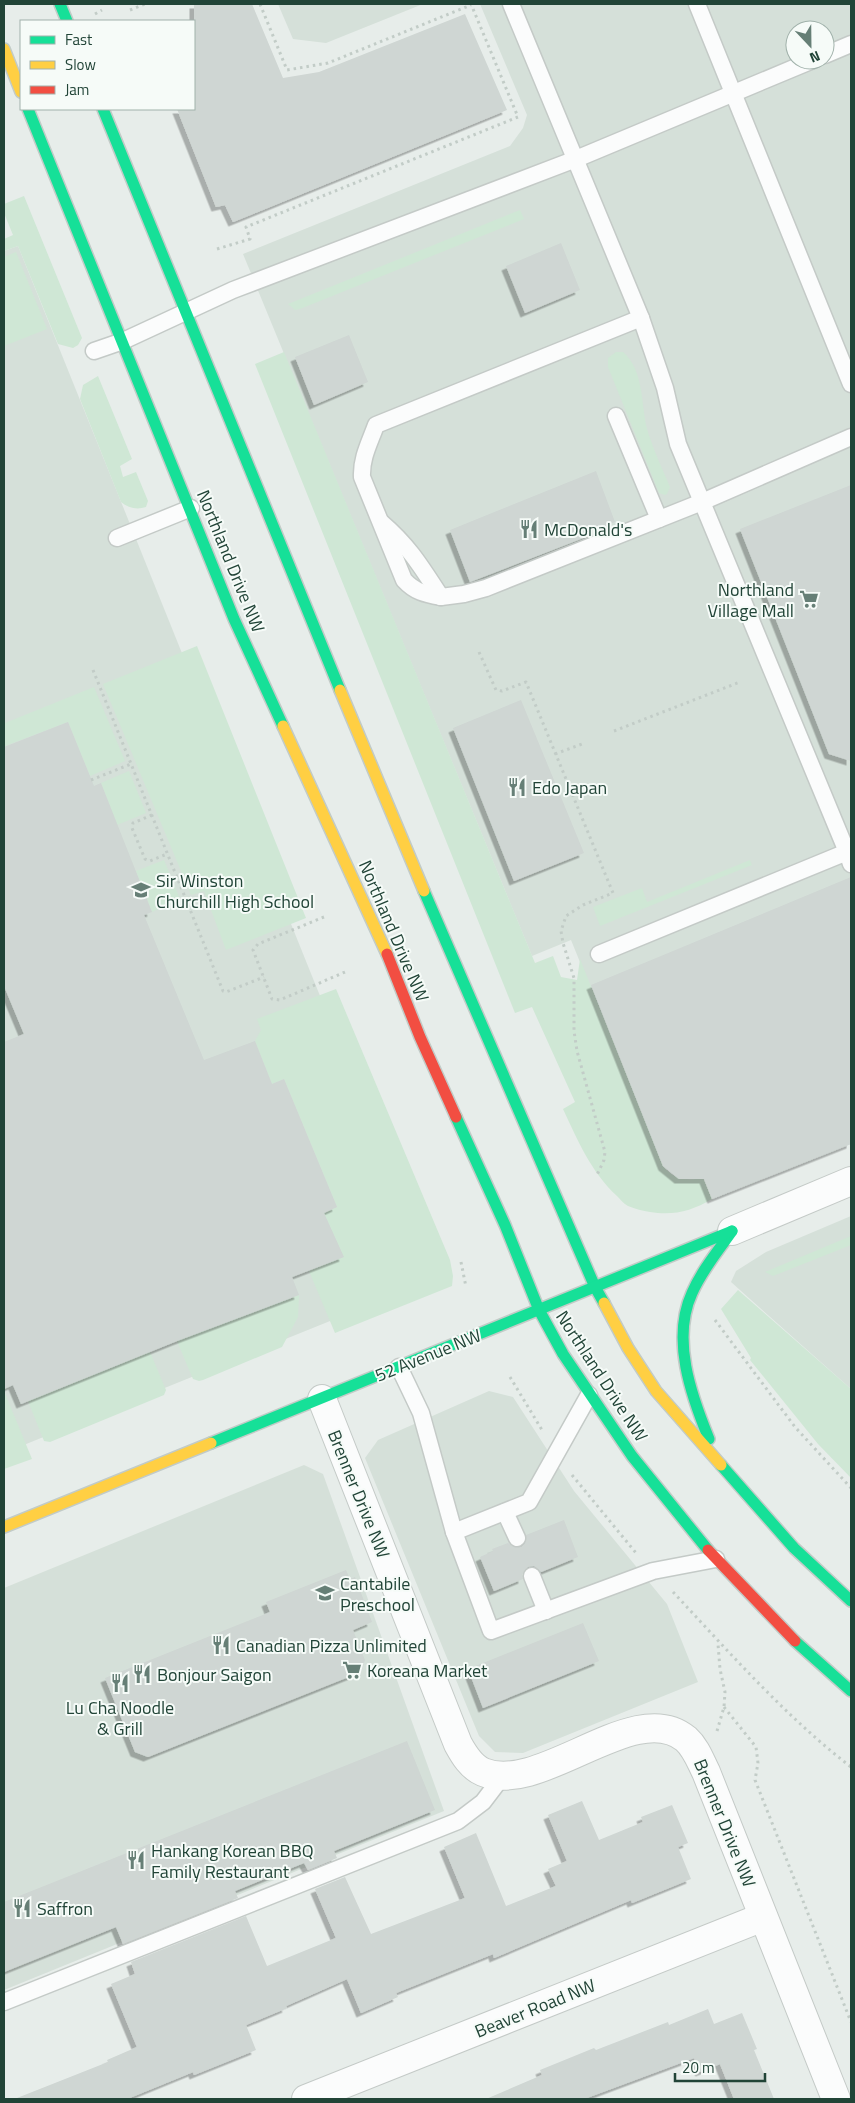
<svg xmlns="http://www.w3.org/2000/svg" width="855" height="2103" font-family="'Titillium Web',sans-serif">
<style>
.built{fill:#d5e0d9;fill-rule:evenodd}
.green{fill:#cfe7d5}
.building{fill:#cfd6d3;filter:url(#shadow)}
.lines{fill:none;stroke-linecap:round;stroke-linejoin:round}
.lane-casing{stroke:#c4cac7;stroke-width:19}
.street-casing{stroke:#c4cac7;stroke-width:30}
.fast-casing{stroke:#c2cbc7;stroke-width:14}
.slow-casing{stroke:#c2cbc7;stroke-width:14}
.jam-casing{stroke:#c2cbc7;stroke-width:14}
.path{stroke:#c2ccc7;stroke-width:3;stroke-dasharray:2.5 4;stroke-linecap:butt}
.lane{stroke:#fbfcfc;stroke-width:16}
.street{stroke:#fbfcfc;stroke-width:28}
.fast{stroke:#16e098;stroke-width:11}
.slow{stroke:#ffcf43;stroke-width:11}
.jam{stroke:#f24e42;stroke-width:11}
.labels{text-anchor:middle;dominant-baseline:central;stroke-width:4;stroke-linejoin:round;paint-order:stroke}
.poi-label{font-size:18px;fill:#214437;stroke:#f6fbf8;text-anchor:start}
.street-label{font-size:18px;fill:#214437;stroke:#f6fbf8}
</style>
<defs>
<filter id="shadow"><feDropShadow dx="-4.5" dy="4.5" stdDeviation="0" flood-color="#0004"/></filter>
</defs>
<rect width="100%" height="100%" fill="#e7edea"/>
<!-- built -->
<g class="built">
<path d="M278 4H423L326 43 293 39Z"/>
<path d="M480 4H851V1144L712 1199 703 1178 686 1180 679 1179 663 1166 571 940 532 956 243 254 510 146 523 128 527 115ZM795 30H825V60H795Z"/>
<path d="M18 246 434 1279 4 1453V251Z"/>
<path d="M851 1216V1389L731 1282 736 1271 766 1252Z"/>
<path d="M489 1391 513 1397 574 1491 667 1604 698 1682 523 1753 495 1752 479 1736 365 1458 378 1440Z"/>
<path d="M304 1465 323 1474 444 1811 4 1990V1588Z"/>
</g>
<!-- green -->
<g class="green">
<path d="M24 196 82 338 78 345 73 348 58 344 18 246 4 251V239L13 235 4 213V204Z"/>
<path d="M520 210 524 219 300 309 295 310 288 304Z"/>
<path d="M16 252 47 329 4 346V257Z"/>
<path d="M284 352 535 963 553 956 561 977 577 980 580 959 663 1166C675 1180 686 1181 703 1178L712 1199C692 1211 673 1216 650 1212 643 1211 635 1209 628 1206 624 1204 620 1199 617 1196 591 1172 578 1141 563 1109L575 1102 532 1007 515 1013 255 364Z"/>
<path d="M616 352H623C644 370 641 404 647 429 653 449 662 468 670 487L667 494 665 495 659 493 608 367V358Z"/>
<path d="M98 376 132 459 120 466 123 477 136 472 148 501 146 507C137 510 128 508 121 502L80 399 83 385Z"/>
<path d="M197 646 306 918 226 950 204 891 191 895 103 684Z"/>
<path d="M94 687 125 761 90 776 68 722 5 746 4 720 5 723Z"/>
<path d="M129 771 146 813 117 825 101 783Z"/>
<path d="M164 860 180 899 152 912 136 871Z"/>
<path d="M750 860 752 865 600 926 593 907 642 888 647 902Z"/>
<path d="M336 989 450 1260 453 1276 452 1286 335 1333 309 1271 343 1257 324 1213 337 1207 284 1079 272 1084 255 1041 261 1030 257 1019Z"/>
<path d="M851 1236V1245L773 1276 765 1272Z"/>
<path d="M738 1290 851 1389V1478L818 1444 750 1360 751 1358 721 1309Z"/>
<path d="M299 1295 298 1317 282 1347 203 1380 199 1381 193 1379 177 1341Z"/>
<path d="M150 1352 166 1390 164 1395 50 1442 44 1441 28 1401Z"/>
<path d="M4 1391 32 1459 4 1469Z"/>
</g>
<!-- building -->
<g class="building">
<path d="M194 4H252L283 78 319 72 465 14 507 110 233 222 225 205 216 207 177 109H194Z"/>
<path d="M561 243 580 290 525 313 506 266Z"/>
<path d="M349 335 368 382 314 405 295 357Z"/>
<path d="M596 471 615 522 603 527 604 530 470 582 450 530Z"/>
<path d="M851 485V761L829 754 740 529Z"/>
<path d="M521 700 584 853 514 881 453 728Z"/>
<path d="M68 722 94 786 101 783 152 912 144 915 204 1060 255 1041 272 1084 284 1079 337 1207 324 1213 344 1257 292 1277 299 1295 177 1341 21 1404 13 1385 4 1389V1042L24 1034 4 986V747Z"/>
<path d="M851 877V1144L712 1199 704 1179H679L663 1166 591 985Z"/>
<path d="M564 1520 578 1557 541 1572 534 1566 528 1567 522 1574 523 1579 494 1591 480 1557 493 1551 492 1549 508 1543 512 1546 521 1547 525 1543 526 1535Z"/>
<path d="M346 1570 350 1579 355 1577 372 1622 353 1630 365 1660 361 1672 148 1757 135 1752 105 1678 270 1612 266 1602Z"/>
<path d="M583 1623 599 1661 483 1708 468 1669Z"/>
<path d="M407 1741 435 1810 334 1851 337 1858 308 1870 304 1863 235 1891 238 1898 123 1944 116 1927 4 1972V1902Z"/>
<path d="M582 1801 599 1840 643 1822 641 1817 672 1805 688 1843 678 1847 691 1879 632 1903 631 1900 494 1958 493 1954 396 1993 398 1997 361 2013 347 1979 286 2006 287 2008 246 2025 256 2050 194 2075 193 2072 127 2099H17V2098L108 2062 107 2060 137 2047 111 1984 135 1974 131 1962 246 1916 267 1966 336 1938 315 1889 345 1877 371 1934 465 1898 444 1847 476 1833 506 1906 556 1886 548 1869 567 1861 548 1815Z"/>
<path d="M708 2009 714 2024 742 2013 757 2049 754 2050 774 2099H734L720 2064 700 2072 694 2058 584 2099H486L542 2075 540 2070 594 2048 596 2050 668 2022 669 2025Z"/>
</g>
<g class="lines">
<!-- lane casing -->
<g class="lane-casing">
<g id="lane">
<path d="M511 4 641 318 665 388 678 444 847 852 851 850"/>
<path d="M697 4 851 384"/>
<path d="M825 55 851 44"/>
<path d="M94 351 123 341 233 290 576 159 813 60"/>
<path d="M616 416 659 519"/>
<path d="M382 523C409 546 422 568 441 597L464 594 486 588 702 502 851 437"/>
<path d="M117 538 191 508"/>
<path d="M441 597C425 594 415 592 404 580L362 477C361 458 370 442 376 425L641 318"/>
<path d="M599 954 847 852 851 864"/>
<path d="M399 1367 421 1413 454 1532 491 1631 653 1571 716 1559"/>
<path d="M505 1512 517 1538"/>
<path d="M454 1532 529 1502 589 1395"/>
<path d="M532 1576 546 1611"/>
<path d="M4 2002 458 1821 483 1802 502 1777"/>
</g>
</g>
<!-- street casing -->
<g class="street-casing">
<g id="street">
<path d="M732 1231 851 1181"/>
<path d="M322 1399 458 1744C464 1755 471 1767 483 1772 541 1796 635 1696 686 1739 696 1748 700 1760 706 1772L836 2099"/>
<path d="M306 2099 763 1917"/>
</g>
</g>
<!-- fast casing -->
<g class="fast-casing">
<g id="fast">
<path d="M60 4 67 21"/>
<path d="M28 109 234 619 283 726"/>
<path d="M103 109 340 690"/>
<path d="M424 891 595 1287 604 1303"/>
<path d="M456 1117 505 1225 539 1310 563 1354 632 1456 708 1550"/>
<path d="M709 1439C691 1395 671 1339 692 1293 702 1270 718 1251 732 1231"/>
<path d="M211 1443 732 1231"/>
<path d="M721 1465 794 1548 851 1601"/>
<path d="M795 1641 851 1691"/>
</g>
</g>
<!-- slow casing -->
<g class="slow-casing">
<g id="slow">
<path d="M4 49 21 92"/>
<path d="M340 690 424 891"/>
<path d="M283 726 387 954"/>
<path d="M604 1303 628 1348 656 1391 721 1465"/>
<path d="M4 1527 211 1443"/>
</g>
</g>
<!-- jam casing -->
<g class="jam-casing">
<g id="jam">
<path d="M387 954 420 1037 456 1117"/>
<path d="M708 1550 795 1641"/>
</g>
</g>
<!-- path -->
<g class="path">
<path d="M260 4 287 70 328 63 471 5"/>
<path d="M130 10 145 4"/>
<path d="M95 14 102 10"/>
<path d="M217 249 250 239 246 227 518 117 471 4"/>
<path d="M479 652 496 690 502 691 526 682 613 893 583 905 566 916 561 931 563 943 574 978V1031L577 1051 605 1152 604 1160 596 1177"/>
<path d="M93 670 223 991 226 992 264 977"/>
<path d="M614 731 740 682"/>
<path d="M555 754 582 744"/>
<path d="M91 780 131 764"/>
<path d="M152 815 133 823 132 828 145 859 150 861 167 854"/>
<path d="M324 917 258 944 253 950 272 999 280 1000 345 972"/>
<path d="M461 1262 466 1287"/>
<path d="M715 1320 795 1427 851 1488"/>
<path d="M510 1377 542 1430"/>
<path d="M572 1475 636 1553"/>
<path d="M673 1592C730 1653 785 1716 851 1767"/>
<path d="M724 1707 756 1747 758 1763 755 1780 851 2022"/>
<path d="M717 1731 724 1707 725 1692 720 1669 718 1644"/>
</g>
<!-- lane -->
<use href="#lane" class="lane"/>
<!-- street -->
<use href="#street" class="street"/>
<!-- fast -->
<use href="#fast" class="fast"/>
<!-- slow -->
<use href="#slow" class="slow"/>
<!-- jam -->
<use href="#jam" class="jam"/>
</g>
<!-- icons -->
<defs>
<g id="restaurant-bare" transform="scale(1.5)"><path d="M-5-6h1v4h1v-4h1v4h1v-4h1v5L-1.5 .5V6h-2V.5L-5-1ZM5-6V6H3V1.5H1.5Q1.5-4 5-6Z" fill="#667f76" stroke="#f6fbf8" stroke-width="2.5" paint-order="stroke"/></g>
<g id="supermarket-bare" transform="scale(1.5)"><path d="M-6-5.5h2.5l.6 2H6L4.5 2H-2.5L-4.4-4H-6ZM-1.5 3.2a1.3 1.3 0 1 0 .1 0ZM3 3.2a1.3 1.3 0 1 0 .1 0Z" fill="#667f76" stroke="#f6fbf8" stroke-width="2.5" paint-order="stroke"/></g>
<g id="school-bare" transform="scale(1.5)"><path d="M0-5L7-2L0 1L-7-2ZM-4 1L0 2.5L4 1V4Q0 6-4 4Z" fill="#667f76" stroke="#f6fbf8" stroke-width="2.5" paint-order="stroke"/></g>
</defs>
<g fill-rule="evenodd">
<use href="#restaurant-bare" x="529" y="529"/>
<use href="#supermarket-bare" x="809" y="599"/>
<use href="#restaurant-bare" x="517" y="787"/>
<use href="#school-bare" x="141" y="890"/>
<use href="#school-bare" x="325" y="1593"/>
<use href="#restaurant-bare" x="221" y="1645"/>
<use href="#supermarket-bare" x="352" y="1670"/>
<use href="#restaurant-bare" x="142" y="1674"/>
<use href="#restaurant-bare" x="120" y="1683"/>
<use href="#restaurant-bare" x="136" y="1860"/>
<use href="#restaurant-bare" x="22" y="1908"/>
</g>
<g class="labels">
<!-- poi labels -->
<g class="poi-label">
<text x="544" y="529">McDonald's</text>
<text x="794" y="589" text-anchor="end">Northland<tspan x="794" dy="21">Village Mall</tspan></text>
<text x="532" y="787">Edo Japan</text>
<text x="156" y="880">Sir Winston<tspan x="156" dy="21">Churchill High School</tspan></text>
<text x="340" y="1583">Cantabile<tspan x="340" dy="21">Preschool</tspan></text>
<text x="236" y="1645">Canadian Pizza Unlimited</text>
<text x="367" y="1670">Koreana Market</text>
<text x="157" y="1674">Bonjour Saigon</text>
<text x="120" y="1707" text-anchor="middle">Lu Cha Noodle<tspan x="120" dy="21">&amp; Grill</tspan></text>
<text x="151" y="1850">Hankang Korean BBQ<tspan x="151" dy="21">Family Restaurant</tspan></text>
<text x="37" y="1908">Saffron</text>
</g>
<!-- street labels -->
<g class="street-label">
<text transform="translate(231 561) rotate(68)">Northland Drive NW</text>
<text transform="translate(394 931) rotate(67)">Northland Drive NW</text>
<text transform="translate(428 1355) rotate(-22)">52 Avenue NW</text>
<text transform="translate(602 1376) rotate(57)">Northland Drive NW</text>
<text transform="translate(359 1494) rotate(68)">Brenner Drive NW</text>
<text transform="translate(725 1823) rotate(68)">Brenner Drive NW</text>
<text transform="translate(535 2008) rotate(-22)">Beaver Road NW</text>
</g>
</g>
<!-- border -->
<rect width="855" height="2103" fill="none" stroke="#214437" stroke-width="10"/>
<!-- legend -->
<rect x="20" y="20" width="175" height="90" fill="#f6fbf8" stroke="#a1b2ab"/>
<rect x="30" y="36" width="25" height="8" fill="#16e098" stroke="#a1b2ab"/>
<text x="65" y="45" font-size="15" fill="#214437">Fast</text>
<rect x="30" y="61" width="25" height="8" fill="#ffcf43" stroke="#a1b2ab"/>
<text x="65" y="70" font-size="15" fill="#214437">Slow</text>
<rect x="30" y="86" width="25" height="8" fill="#f24e42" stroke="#a1b2ab"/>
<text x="65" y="95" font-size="15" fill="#214437">Jam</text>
<!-- north arrow -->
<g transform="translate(810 45) rotate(158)"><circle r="24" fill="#f6fbf8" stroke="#a1b2ab"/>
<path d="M0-4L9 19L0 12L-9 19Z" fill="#667f76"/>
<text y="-8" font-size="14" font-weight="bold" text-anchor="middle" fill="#214437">N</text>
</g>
<!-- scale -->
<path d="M675 2073v8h90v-8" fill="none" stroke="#214437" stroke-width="2.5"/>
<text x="682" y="2073" font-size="15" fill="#214437" stroke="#f6fbf8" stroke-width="4" paint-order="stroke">20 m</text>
</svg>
